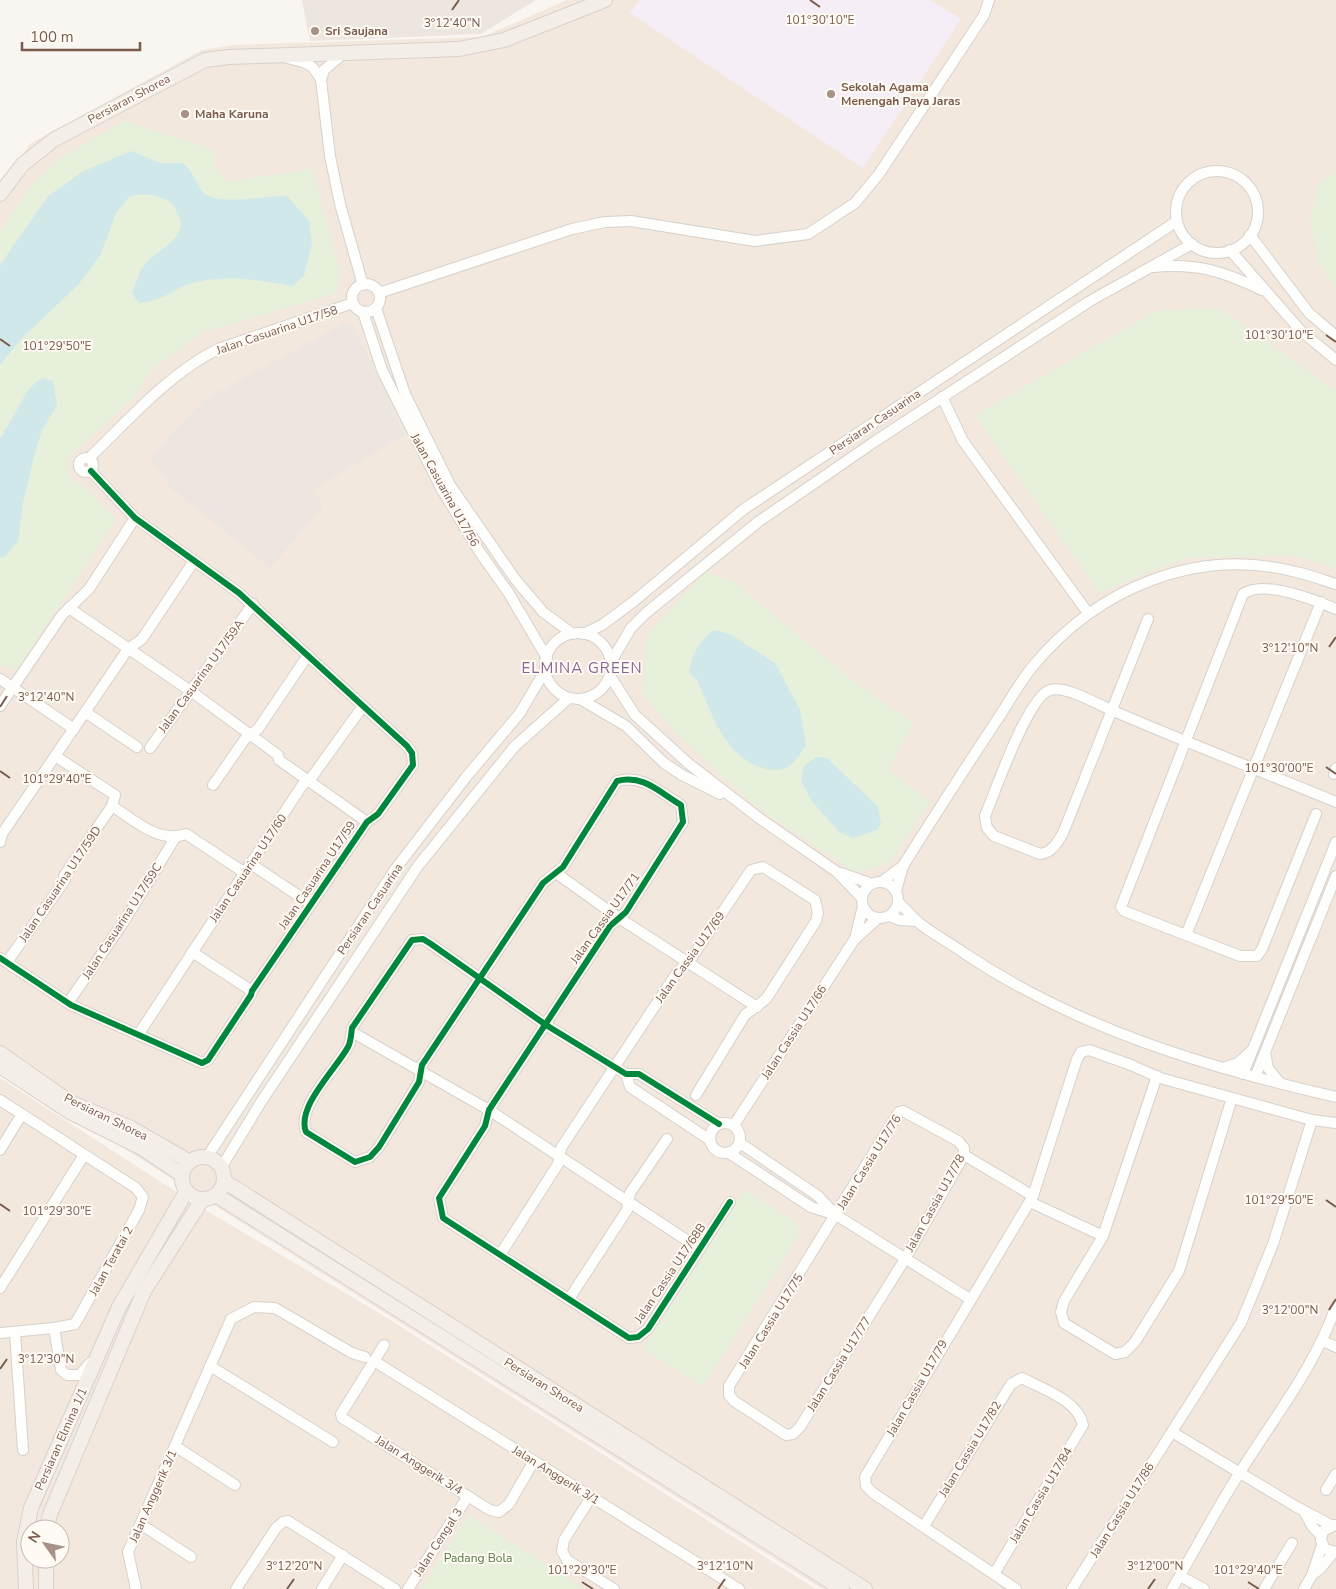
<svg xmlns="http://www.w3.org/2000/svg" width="1336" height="1589" font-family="'Nunito Sans',sans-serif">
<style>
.residential{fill:#f2e8de;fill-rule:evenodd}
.industrial{fill:#ede5e0}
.education{fill:#f6eef6}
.green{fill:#e7f0db}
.water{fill:#d0e8ea}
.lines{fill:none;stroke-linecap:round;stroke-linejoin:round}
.minor-casing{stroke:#d7d1cb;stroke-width:12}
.major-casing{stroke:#dad1cc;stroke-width:16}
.minor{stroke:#fefefd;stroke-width:10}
.major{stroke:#f3eee8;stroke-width:14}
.cycleway-casing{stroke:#fffaf3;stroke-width:9}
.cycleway{stroke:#00873e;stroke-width:6}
.ticks{fill:none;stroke:#7a5c4d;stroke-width:2}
.poi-dot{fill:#a69286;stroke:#fffaf3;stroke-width:2}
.labels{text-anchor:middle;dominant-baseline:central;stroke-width:4;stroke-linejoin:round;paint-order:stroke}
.poi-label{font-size:12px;font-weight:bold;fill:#7a5c4d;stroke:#fffaf3;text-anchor:start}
.street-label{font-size:12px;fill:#7a5c4d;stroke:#fffaf3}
.park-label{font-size:12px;fill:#537a41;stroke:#fffaf3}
.quarter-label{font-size:15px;letter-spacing:1px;fill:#846695;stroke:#fffaf3}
.ticks-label{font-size:12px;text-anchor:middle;fill:#7a5c4d;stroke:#fffaf3;stroke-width:4;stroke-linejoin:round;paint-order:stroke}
</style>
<rect width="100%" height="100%" fill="#f9f5f0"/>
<!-- residential -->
<g class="residential">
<path d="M567 0H1336V1589H822L0 1070V186L31 143 202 50 233 45 482 37Z"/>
<path d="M0 1078 192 1202 384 1316 816 1589H0ZM30 1529H60V1559H30Z"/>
</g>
<!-- industrial -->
<g class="industrial">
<path d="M302 0H536L481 34 310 41Z"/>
<path d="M345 323 354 326 405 435 314 489 323 507 270 568 170 487 150 457 205 399Z"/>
</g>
<!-- education -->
<path class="education" d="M640 0H930L961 19 863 168 630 13Z"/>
<!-- green -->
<g class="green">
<path d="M125 121 213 150 215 168 227 182 312 169 340 274 335 294 203 332 151 370 135 396 68 458 67 471 72 480 85 487 116 519 16 671 0 664V231L29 188 60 158Z"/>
<path d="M1336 171V289L1319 264 1310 222 1318 185Z"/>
<path d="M1221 309 1336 391V568L1290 555 1190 558 1153 570 1099 593 975 415 1158 310Z"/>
<path d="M706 572 734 582 856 683 913 723 888 770 930 801 888 864 856 873 757 807 677 734 642 694 647 634Z"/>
<path d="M745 1190 797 1223 798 1236 703 1386 643 1349Z"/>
<path d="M469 1515 584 1589H421Z"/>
</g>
<!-- water -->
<g class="water">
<path d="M131 151 160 163H183C193 171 195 182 203 192 216 207 267 195 287 196L309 221 312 243 304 276 293 286C259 280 231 275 197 282 173 287 166 301 139 303L132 293C135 284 139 272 145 264 156 250 188 239 179 217 176 211 175 207 171 203 157 194 146 193 130 196L116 213 101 254 79 284 22 338 0 365V265L48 196 82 172Z"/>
<path d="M43 378 53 381 57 405 42 430 34 456 23 503 18 541 5 557 0 558V439L27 392 36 382Z"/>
<path d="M714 630 730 634 775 663 800 710 806 746C801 752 795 763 788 767 781 771 773 770 766 769 725 759 712 714 697 680L689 673C691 655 699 640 714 630Z"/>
<path d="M816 757 827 758 878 807 881 823 877 830 853 838 839 832 812 801 801 781 804 766Z"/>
</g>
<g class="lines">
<!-- minor casing -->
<g class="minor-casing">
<g id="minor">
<path d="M288 58C307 64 311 61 321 80L330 156 340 204 363 285"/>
<path d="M321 80 324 70 343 54"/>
<circle cx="1217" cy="212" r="41"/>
<path d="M1250 235 1309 313 1336 336"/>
<path d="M1230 250 1301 331 1336 360"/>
<path d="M1153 267C1197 263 1223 271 1262 290"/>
<circle cx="366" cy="298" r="14"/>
<path d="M379 293 572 229 605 222 631 221 755 241 808 234 855 203 879 174 984 15 989 0"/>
<path d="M376 308 405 394 450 485 515 579 543 612 573 634"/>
<path d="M363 312 382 370 441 488 479 551 508 592 547 658"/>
<path d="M942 397 963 441 1088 613"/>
<circle cx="86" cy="465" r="7"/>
<path d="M89 458C129 420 168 374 218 349L353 303"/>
<path d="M69 608 192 692 278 755 279 760 367 822"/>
<path d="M1148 619 1063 833C1058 842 1052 853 1040 854L994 836 987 828 985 816C995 792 1028 696 1050 690 1065 685 1097 704 1111 710 1185 742 1261 771 1336 802"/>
<circle cx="578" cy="666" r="33"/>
<path d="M583 634 602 625 633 602 744 509 1177 221"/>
<path d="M611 662 631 628 646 613 758 522 874 442 1090 301 1192 244"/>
<path d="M610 676 635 715 689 764 759 818 837 872 862 898"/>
<path d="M0 679 74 729"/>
<path d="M580 699 626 726 664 763 682 775 720 794"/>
<path d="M0 706 62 615 89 589 135 518"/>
<path d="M85 712 137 747"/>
<path d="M150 748 253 604"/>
<path d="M55 756 115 795 112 806C134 820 159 844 186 834L245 873"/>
<path d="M1334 774 1336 768"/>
<path d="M213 785 245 739 258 729 308 655"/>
<path d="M1316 814 1262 949 1257 956H1240L1124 911 1121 907 1243 594C1264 579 1315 600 1336 609"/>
<path d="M0 842 2 834 128 649 142 639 194 561"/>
<path d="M251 864 311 904"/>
<path d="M556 873 619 918 757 1007"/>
<path d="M841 873 872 884"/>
<path d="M881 882 903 866"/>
<circle cx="880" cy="900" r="18"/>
<path d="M896 891 903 866C933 818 964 770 995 723 1008 704 1019 683 1033 666 1097 589 1196 546 1296 572 1310 575 1323 580 1336 584"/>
<path d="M898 902C905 908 910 915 917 921 930 933 949 942 964 953 1076 1028 1205 1067 1336 1097"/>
<path d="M889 916 900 920 917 921"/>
<path d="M1186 935 1321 602"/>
<path d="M855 939 863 906"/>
<path d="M192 952 252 991"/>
<path d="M0 958 71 1005 202 1063 208 1060 251 995 252 991 367 822 378 814 413 765 412 753 407 746 239 593 135 518 91 471"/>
<path d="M7 962 65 880 64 876 112 806"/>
<path d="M68 1003 125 920 175 838"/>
<path d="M352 1032 489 1110 700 1249"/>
<path d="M138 1035 303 784 309 781 363 706"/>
<path d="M1265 1052 1268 1068 1280 1083"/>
<path d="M1223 1068 1238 1063 1250 1052"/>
<path d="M626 1074 630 1087 710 1140"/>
<path d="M1243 1074 1336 842"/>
<path d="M1255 1077 1336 876"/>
<path d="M0 1100 136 1188 143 1197 139 1210 75 1324 54 1328 0 1333"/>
<path d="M903 1111 958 1141 964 1148V1155L905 1259 800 1427 793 1434 786 1435 734 1401 729 1395V1386L899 1112Z"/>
<circle cx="725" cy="1138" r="15"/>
<path d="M719 1124 639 1074H626L546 1025 431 944 423 939 412 940 352 1028C351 1034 351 1042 348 1047 336 1069 296 1107 306 1132L355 1162 370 1157 379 1147 419 1082 422 1065 543 883 563 867 617 781C643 774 659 792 681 805L683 822 626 912 610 926 489 1110 485 1126 439 1198 443 1218 629 1338 638 1337 648 1329 730 1202"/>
<path d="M734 1125 854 940 878 918"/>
<path d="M740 1143 818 1196 836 1215"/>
<path d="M0 1150 22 1114"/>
<path d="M729 1153 811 1207 836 1215 970 1299"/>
<path d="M964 1155 1033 1196"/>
<path d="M207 1157 396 868 467 776 520 713 546 669"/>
<path d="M221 1168 261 1102 418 866 515 746 569 698"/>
<path d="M1030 1202 1103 1236 1157 1076"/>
<path d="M1103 1236 1064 1301 1061 1312 1064 1323 1115 1354 1125 1352 1135 1342 1179 1271 1232 1098"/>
<path d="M500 1255 558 1164 561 1148 676 974 692 957 751 870 763 867 815 900 818 913 816 921 766 999 745 1015 696 1095"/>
<path d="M0 1288 84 1155"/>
<path d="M569 1299 627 1210 630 1193 667 1139"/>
<path d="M54 1328 61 1370 67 1375H80L90 1363"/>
<path d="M15 1332 23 1450"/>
<path d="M1323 1341 1336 1347"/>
<path d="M384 1345 341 1414 342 1418 490 1510 499 1512 509 1504 534 1461"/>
<path d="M374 1361 739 1589"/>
<path d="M210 1366 333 1442"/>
<path d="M1172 1432 1295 1506 1331 1525"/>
<path d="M175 1446 235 1485"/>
<path d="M1326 1490 1336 1474"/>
<path d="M591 1497 564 1540 562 1551 567 1560 614 1589"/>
<path d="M1304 1511 1312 1526 1321 1536"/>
<path d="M142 1525 191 1557"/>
<path d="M1335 1525 1323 1531 1321 1540 1325 1549 1336 1552"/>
<path d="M924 1526 1011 1384 1022 1378C1042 1389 1078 1400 1083 1425L994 1574"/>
<path d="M1312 1575 1321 1568 1333 1553"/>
<path d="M1180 1576 1204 1589"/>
<path d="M136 1589 128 1552 231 1319 254 1307 275 1308 352 1353 365 1357"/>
<path d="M236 1589 276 1528 283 1522 288 1521 395 1589"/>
<path d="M322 1589 343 1555"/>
<path d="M408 1589 468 1496"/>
<path d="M1016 1589 873 1493 866 1486 865 1477 1033 1196 1077 1059 1081 1052 1089 1050 1131 1065 1160 1078 1312 1120 1336 1123"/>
<path d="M1072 1589 1241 1323 1273 1244 1312 1120"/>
<path d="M1172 1589C1195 1551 1215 1511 1239 1474 1273 1419 1315 1367 1336 1306"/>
<path d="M1264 1589 1292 1543"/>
<path d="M1304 1589 1312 1575 1322 1545"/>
</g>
</g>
<!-- major casing -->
<g class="major-casing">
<g id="major">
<path d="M0 194 23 164 55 139 205 60 229 57 459 49 504 40 605 0"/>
<path d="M0 1053 70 1102 131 1128 190 1162"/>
<path d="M0 1066 70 1112 142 1148 182 1175"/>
<circle cx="203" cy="1178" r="21"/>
<path d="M224 1181 865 1589"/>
<path d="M216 1195 842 1589"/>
<path d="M46 1529 51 1512 144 1291 202 1200"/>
<path d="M46 1559V1589"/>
<path d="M26 1589 24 1542 31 1508 119 1307 186 1192"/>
</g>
</g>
<!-- minor -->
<use href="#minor" class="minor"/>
<!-- major -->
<use href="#major" class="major"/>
<!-- cycleway casing -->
<g class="cycleway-casing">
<g id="cycleway">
<path d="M0 958 71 1005 202 1063 208 1060 251 995 252 991 367 822 378 814 413 765 412 753 407 746 239 593 135 518 91 471"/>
<path d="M719 1124 639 1074H626L546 1025 431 944 423 939 412 940 352 1028C351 1034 351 1042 348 1047 336 1069 296 1107 306 1132L355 1162 370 1157 379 1147 419 1082 422 1065 543 883 563 867 617 781C643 774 659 792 681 805L683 822 626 912 610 926 489 1110 485 1126 439 1198 443 1218 629 1338 638 1337 648 1329 730 1202"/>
</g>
</g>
<!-- cycleway -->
<use href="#cycleway" class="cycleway"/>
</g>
<!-- ticks -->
<path class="ticks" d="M810 0 820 7M452 10 459 0M1326 335 1336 342M0 339 10 346M1329 647 1336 637M0 707 7 696M1326 767 1336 774M0 771 10 778M1326 1200 1336 1207M0 1204 10 1211M1329 1310 1336 1299M0 1369 7 1359M582 1582 593 1589M1248 1582 1259 1589M287 1589 294 1579M718 1589 725 1579M1148 1589 1155 1579"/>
<!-- markers -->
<g class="poi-dot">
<circle cx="315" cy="31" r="5"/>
<circle cx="831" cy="94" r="5"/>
<circle cx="185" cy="114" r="5"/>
</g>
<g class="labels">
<!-- poi labels -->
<g class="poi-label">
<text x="325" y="31">Sri Saujana</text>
<text x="841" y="87">Sekolah Agama<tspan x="841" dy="14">Menengah Paya Jaras</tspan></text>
<text x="195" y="114">Maha Karuna</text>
</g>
<!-- street labels -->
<g class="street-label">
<text transform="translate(129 99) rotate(-28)">Persiaran Shorea</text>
<text transform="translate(277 330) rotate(-19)">Jalan Casuarina U17/58</text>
<text transform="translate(875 422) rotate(-34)">Persiaran Casuarina</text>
<text transform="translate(445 490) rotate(61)">Jalan Casuarina U17/56</text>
<text transform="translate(201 676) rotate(-54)">Jalan Casuarina U17/59A</text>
<text transform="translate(248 868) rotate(-56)">Jalan Casuarina U17/60</text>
<text transform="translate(317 875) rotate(-56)">Jalan Casuarina U17/59</text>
<text transform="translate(60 884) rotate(-56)">Jalan Casuarina U17/59D</text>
<text transform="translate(370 909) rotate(-56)">Persiaran Casuarina</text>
<text transform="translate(605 918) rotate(-54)">Jalan Cassia U17/71</text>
<text transform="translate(122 921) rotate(-57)">Jalan Casuarina U17/59C</text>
<text transform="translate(690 957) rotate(-54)">Jalan Cassia U17/69</text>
<text transform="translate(794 1032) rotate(-57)">Jalan Cassia U17/66</text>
<text transform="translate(106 1117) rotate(26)">Persiaran Shorea</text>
<text transform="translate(869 1162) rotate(-58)">Jalan Cassia U17/76</text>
<text transform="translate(935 1203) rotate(-61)">Jalan Cassia U17/78</text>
<text transform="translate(111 1261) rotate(-61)">Jalan Teratai 2</text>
<text transform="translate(670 1273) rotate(-56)">Jalan Cassia U17/68B</text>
<text transform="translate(771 1321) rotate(-58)">Jalan Cassia U17/75</text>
<text transform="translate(839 1364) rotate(-58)">Jalan Cassia U17/77</text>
<text transform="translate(544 1385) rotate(32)">Persiaran Shorea</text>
<text transform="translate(917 1388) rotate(-60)">Jalan Cassia U17/79</text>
<text transform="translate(61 1439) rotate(-66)">Persiaran Elmina 1/1</text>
<text transform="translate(970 1449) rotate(-59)">Jalan Cassia U17/82</text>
<text transform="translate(419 1465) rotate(32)">Jalan Anggerik 3/4</text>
<text transform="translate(556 1475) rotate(32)">Jalan Anggerik 3/1</text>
<text transform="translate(1041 1495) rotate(-59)">Jalan Cassia U17/84</text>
<text transform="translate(153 1496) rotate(-66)">Jalan Anggerik 3/1</text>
<text transform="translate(1122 1510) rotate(-58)">Jalan Cassia U17/86</text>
<text transform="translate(438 1542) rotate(-57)">Jalan Cengal 3</text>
</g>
<!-- park labels -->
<g class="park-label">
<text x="478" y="1558">Padang Bola</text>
</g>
<!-- quarter labels -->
<g class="quarter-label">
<text x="582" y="668">ELMINA GREEN</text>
</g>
</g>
<g class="ticks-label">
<text x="820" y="24">101°30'10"E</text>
<text x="452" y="27">3°12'40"N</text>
<text x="1279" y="339">101°30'10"E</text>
<text x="57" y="350">101°29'50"E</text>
<text x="1290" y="652">3°12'10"N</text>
<text x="46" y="701">3°12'40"N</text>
<text x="1279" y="772">101°30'00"E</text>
<text x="57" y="783">101°29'40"E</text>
<text x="1279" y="1204">101°29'50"E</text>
<text x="57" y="1215">101°29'30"E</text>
<text x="1290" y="1314">3°12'00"N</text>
<text x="46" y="1363">3°12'30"N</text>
<text x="294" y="1570">3°12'20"N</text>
<text x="725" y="1570">3°12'10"N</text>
<text x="1155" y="1570">3°12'00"N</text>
<text x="582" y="1574">101°29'30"E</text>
<text x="1248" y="1574">101°29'40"E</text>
</g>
<!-- north arrow -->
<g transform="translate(45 1544) rotate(303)"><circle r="24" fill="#fffaf3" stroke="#cabbb1"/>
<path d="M0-4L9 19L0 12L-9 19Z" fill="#a69286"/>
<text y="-8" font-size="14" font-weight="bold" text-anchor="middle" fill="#7a5c4d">N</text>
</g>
<!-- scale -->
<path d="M22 42v8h118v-8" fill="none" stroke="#7a5c4d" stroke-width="2.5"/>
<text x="30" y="42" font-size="15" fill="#7a5c4d" stroke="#fffaf3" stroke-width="4" paint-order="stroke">100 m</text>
</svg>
